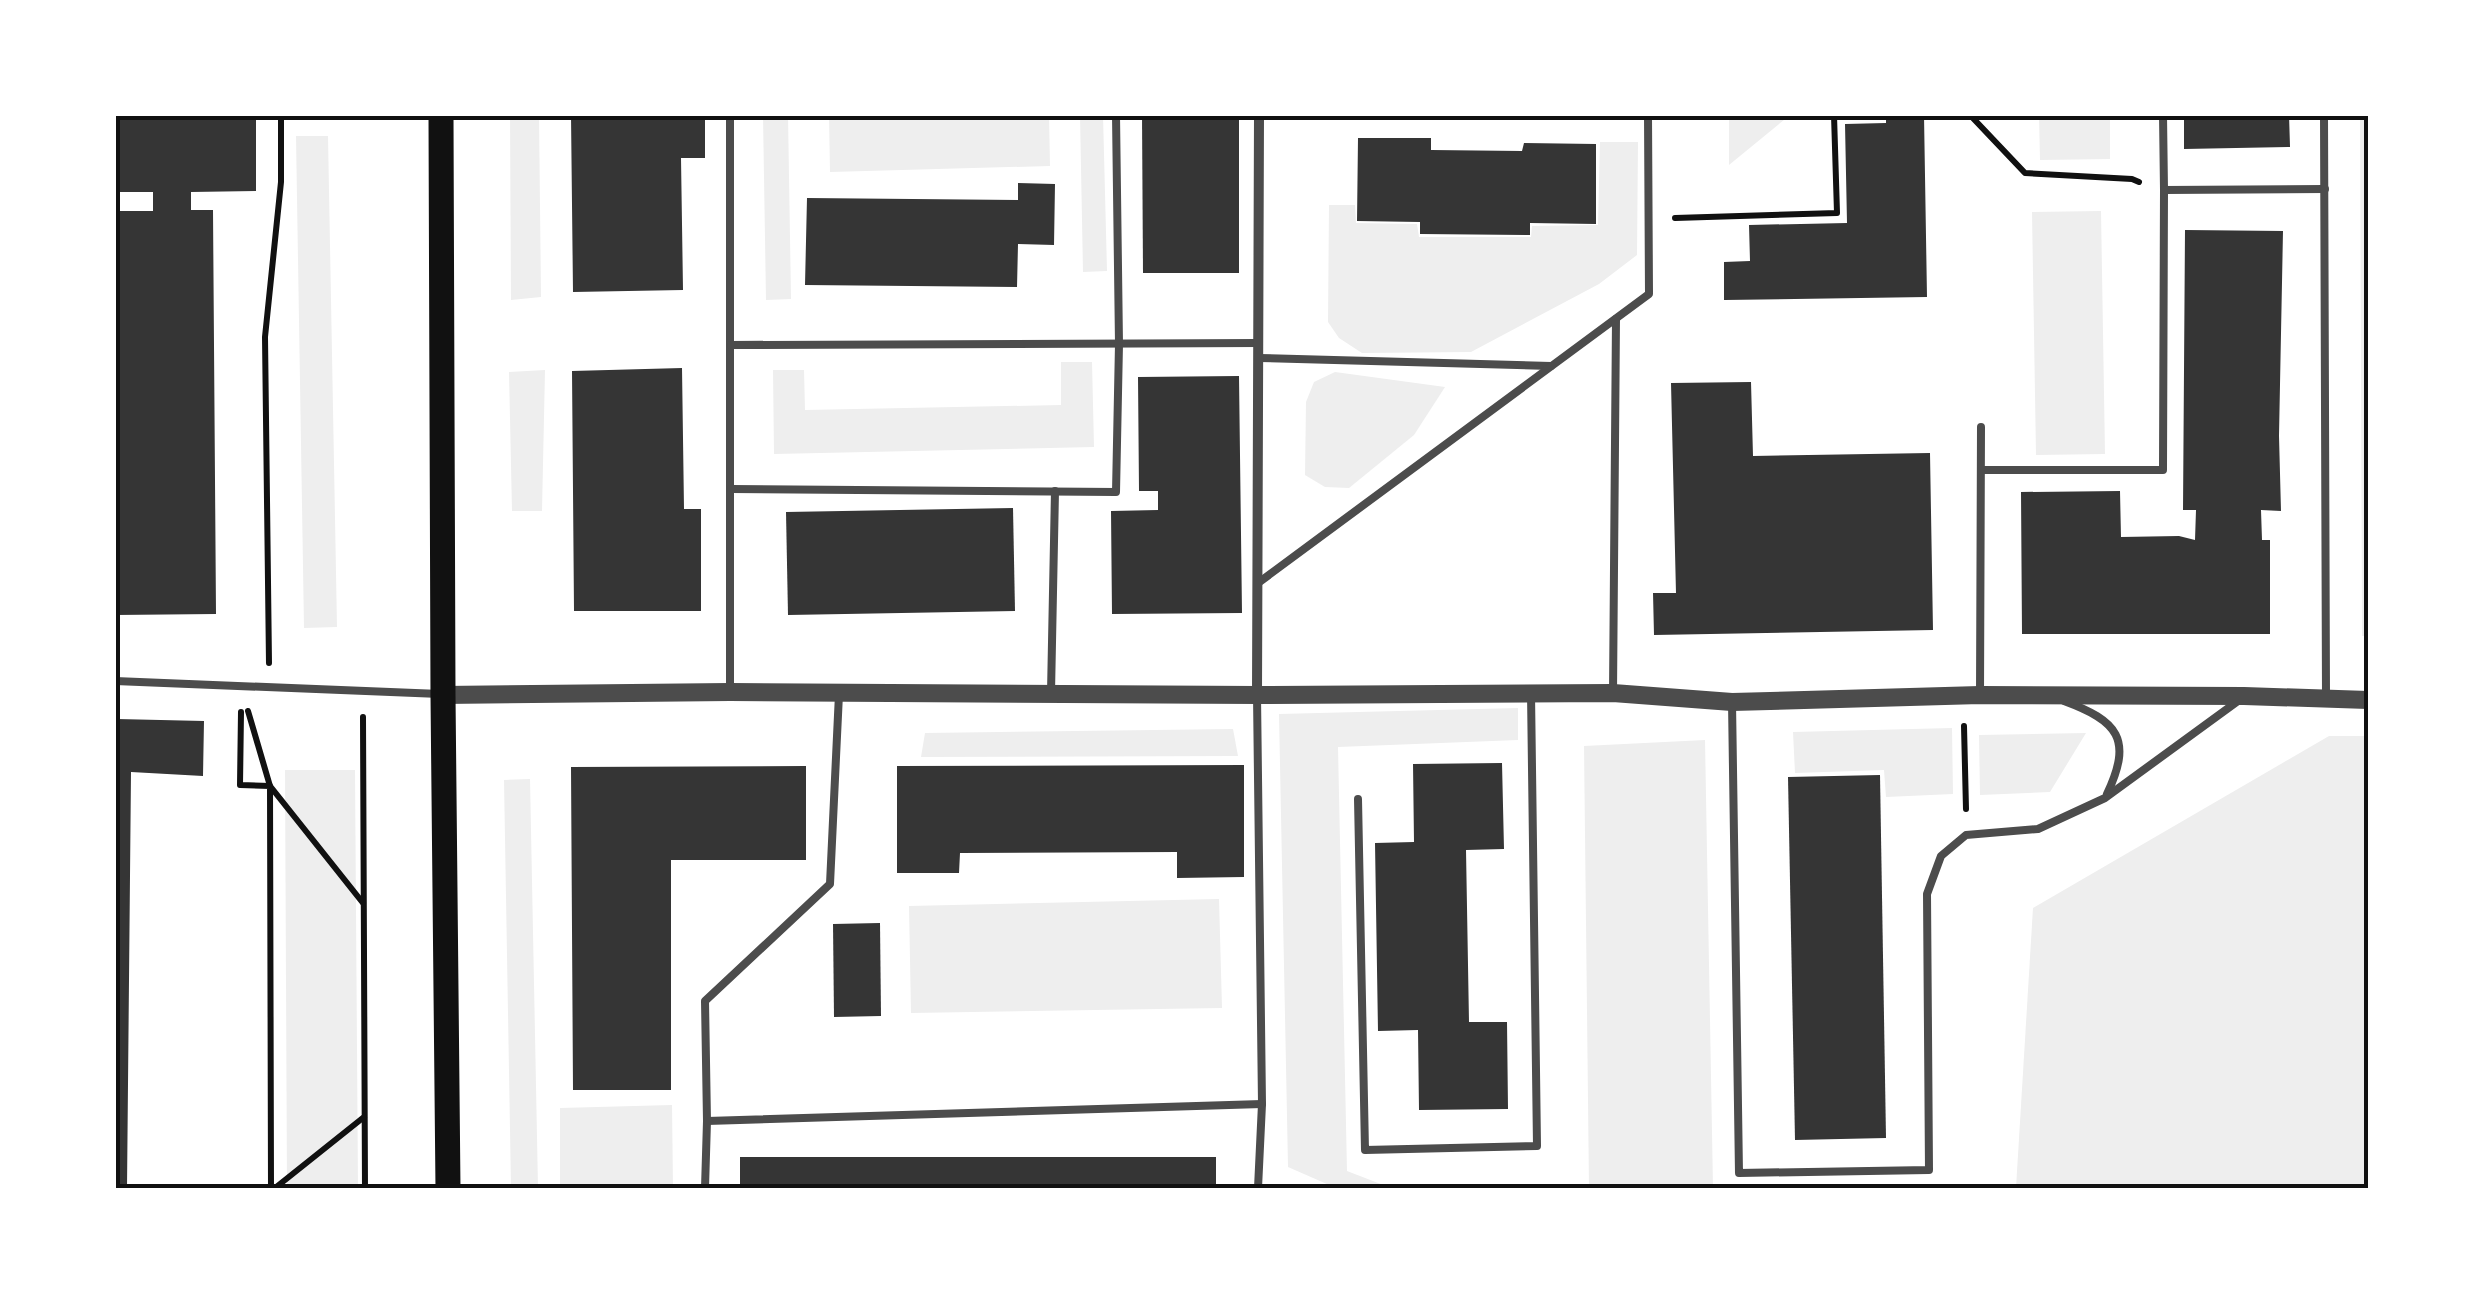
<svg xmlns="http://www.w3.org/2000/svg" width="2483" height="1303" font-family="'Golos Text',sans-serif">
<style>
.green{fill:#eee}
.building{fill:#353535}
.lines{fill:none;stroke-linecap:round;stroke-linejoin:round}
.path{stroke:#111;stroke-width:6}
.service{stroke:#4c4c4c;stroke-width:8}
.minor{stroke:#4c4c4c;stroke-width:10}
.tertiary{stroke:#4c4c4c;stroke-width:18}
.primary{stroke:#111;stroke-width:25}
.neatline{fill:none;stroke:#111;stroke-width:4}
</style>
<rect width="100%" height="100%" fill="#fff"/>
<!-- green -->
<g class="green">
<path d="M510 115H539L541 297 511 300Z"/>
<path d="M763 115H788L791 299 766 300Z"/>
<path d="M829 115H1049L1050 166 830 172Z"/>
<path d="M1080 115H1103L1107 271 1083 272Z"/>
<path d="M1756 115H1790L1729 165V116Z"/>
<path d="M2039 115H2110V159L2040 160Z"/>
<path d="M2360 115H2368V636H2362Z"/>
<path d="M296 136H328L337 627 304 628Z"/>
<path d="M1600 142H1638L1637 255 1599 284 1471 352 1362 353 1339 338 1328 322 1329 205H1355L1356 223 1417 224 1419 237H1531L1532 226 1598 225Z"/>
<path d="M2101 211 2105 454 2036 455 2032 212Z"/>
<path d="M1061 362H1092L1094 447 774 454 773 370H804L805 410 1061 405Z"/>
<path d="M545 370 542 511H512L509 372Z"/>
<path d="M1335 372 1445 387 1414 435 1349 488 1325 487 1305 475 1306 402 1314 382Z"/>
<path d="M1518 708V740L1338 747 1347 1171 1391 1188H1336L1288 1167 1279 714Z"/>
<path d="M1952 728 1953 794 1886 797 1884 770 1795 773 1793 732Z"/>
<path d="M1233 729 1238 756 921 757 925 733Z"/>
<path d="M2086 733 2050 792 1980 795 1979 735Z"/>
<path d="M2329 736H2368V1188H2016L2033 908Z"/>
<path d="M1705 740 1713 1188H1589L1584 746Z"/>
<path d="M285 770H355L358 1188H287Z"/>
<path d="M530 779 538 1188H511L504 780Z"/>
<path d="M1219 899 1222 1008 911 1013 909 906Z"/>
<path d="M672 1105 673 1188H560V1108Z"/>
</g>
<!-- building -->
<g class="building">
<path d="M115 115H256V191L191 192V210H213L216 614 115 615V211H153V192H115Z"/>
<path d="M571 115H705V158H681L683 290 573 292Z"/>
<path d="M1142 115H1239V273H1143Z"/>
<path d="M1886 115H1924L1927 297 1724 300V262L1750 261 1749 225 1847 223 1845 124 1886 123Z"/>
<path d="M2184 115H2289L2290 147 2184 149Z"/>
<path d="M1358 138H1431V150L1522 151 1524 143 1596 144V224L1530 223V235L1420 234V222L1357 221Z"/>
<path d="M1018 183 1055 184 1054 245 1018 244 1017 287 805 285 807 198 1018 200Z"/>
<path d="M2185 230 2283 231 2279 436 2281 511 2261 510 2262 540H2270V634H2022L2021 492 2120 491 2121 537 2179 536 2195 540 2196 510H2183Z"/>
<path d="M682 368 684 509H701V611H574L572 371Z"/>
<path d="M1239 376 1242 613 1112 614 1111 511 1158 510V491H1139L1138 377Z"/>
<path d="M1751 382 1753 456 1930 453 1933 630 1654 635 1653 593H1676L1671 383Z"/>
<path d="M1013 508 1015 611 788 615 786 512Z"/>
<path d="M117 719 204 721 203 776 131 772 127 1188H115Z"/>
<path d="M1502 763 1504 849 1466 850 1469 1022H1507L1508 1109 1419 1110 1418 1030 1378 1031 1375 843 1414 842 1413 764Z"/>
<path d="M1244 765V877L1177 878V852L960 853 959 873H897V766Z"/>
<path d="M806 766V860H671V1090H573L571 767Z"/>
<path d="M1880 775 1886 1138 1795 1140 1788 777Z"/>
<path d="M880 923 881 1016 834 1017 833 924Z"/>
<rect x="740" y="1157" width="476" height="31"/>
</g>
<g class="lines">
<!-- path -->
<g class="path">
<path d="M1970 115 2025 173 2132 179 2139 182"/>
<path d="M1675 218 1837 213 1834 115"/>
<path d="M269 663 265 337 281 182V115"/>
<path d="M248 711 270 786 363 903"/>
<path d="M241 712 240 785 270 786 271 1188"/>
<path d="M363 717 365 1188"/>
<path d="M1964 726 1966 809"/>
<path d="M275 1188 364 1117"/>
</g>
<!-- service -->
<g class="service">
<path d="M730 115V690"/>
<path d="M2163 115 2164 190 2325 189"/>
<path d="M2324 115 2326 695"/>
<path d="M731 345 1259 343"/>
<path d="M1259 358 1551 366"/>
<path d="M1981 470H2163L2164 190"/>
<path d="M731 489 1116 492 1119 344 1116 115"/>
<path d="M1258 583 1649 294 1648 115"/>
<path d="M115 681 440 694"/>
<path d="M1051 693 1055 491"/>
<path d="M1613 693 1616 319"/>
<path d="M1257 695 1262 1104 1258 1188"/>
<path d="M1980 695 1981 427"/>
<path d="M2064 701C2118 721 2133 739 2107 794"/>
<path d="M1732 702 1739 1173 1929 1170 1927 894 1941 856 1966 835 2038 829 2105 798 2238 701"/>
<path d="M1358 799 1365 1150 1537 1146 1531 693"/>
<path d="M707 1121 1262 1104"/>
<path d="M705 1188 707 1121 705 1001 830 884 839 694"/>
</g>
<!-- minor -->
<path class="minor" d="M1257 695 1259 115"/>
<!-- tertiary -->
<path class="tertiary" d="M443 695 730 692 1257 695 1613 693 1732 702 1980 695 2244 696 2368 700"/>
<!-- primary -->
<path class="primary" d="M441 115 443 695 448 1188"/>
</g>
<!-- border -->
<rect width="2483" height="1303" fill="none" stroke="#ffffff" stroke-width="235"/>
<rect x="118" y="118" width="2248" height="1068" class="neatline"/>
</svg>
